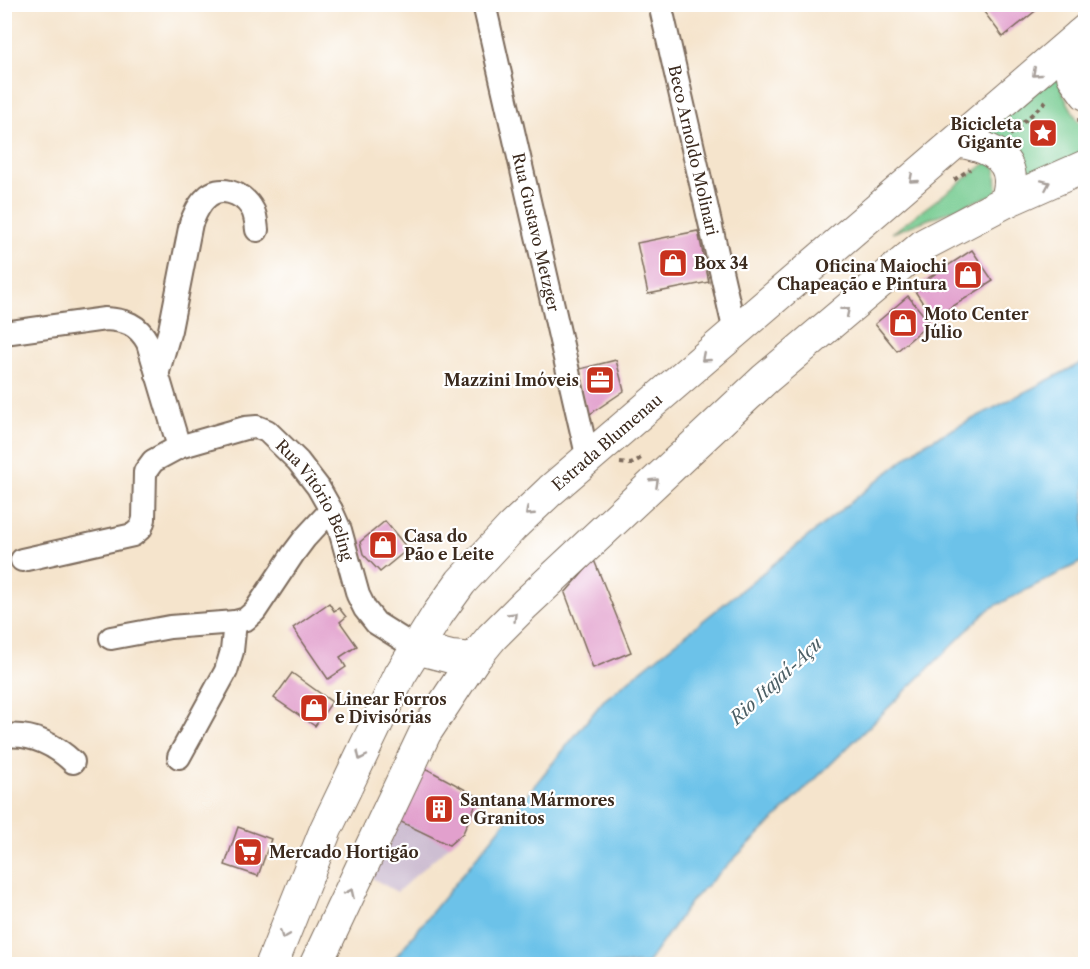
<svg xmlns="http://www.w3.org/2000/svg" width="1090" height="969" font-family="'Libre Caslon Text',serif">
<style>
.industrial{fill:#cdbed2}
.green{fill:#74cb90;stroke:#587a57;stroke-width:1.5}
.water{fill:#6cc2e9;stroke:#547684;stroke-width:1.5}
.building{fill:#e2a0cd}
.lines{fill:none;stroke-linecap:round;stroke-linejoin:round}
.minor-casing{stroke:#7c6b5b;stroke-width:26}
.secondary-casing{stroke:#7c6b5b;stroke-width:34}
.path{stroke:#7c6b5b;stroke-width:4;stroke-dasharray:4.5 4.5;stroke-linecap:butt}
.minor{stroke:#fff;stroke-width:22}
.secondary{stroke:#fff;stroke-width:32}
.oneway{stroke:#a79f9a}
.labels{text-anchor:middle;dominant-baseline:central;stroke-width:4.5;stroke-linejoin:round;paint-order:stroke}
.poi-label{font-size:16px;font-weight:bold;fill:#3b2a1e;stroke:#fff;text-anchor:start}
.street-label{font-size:16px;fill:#3b2a1e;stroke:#fff}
.water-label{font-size:18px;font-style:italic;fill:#4c5f65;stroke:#fff}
</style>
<rect width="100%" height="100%" fill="#fff"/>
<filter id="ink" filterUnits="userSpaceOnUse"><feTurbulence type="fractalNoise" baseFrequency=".0167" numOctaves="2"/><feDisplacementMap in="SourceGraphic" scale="12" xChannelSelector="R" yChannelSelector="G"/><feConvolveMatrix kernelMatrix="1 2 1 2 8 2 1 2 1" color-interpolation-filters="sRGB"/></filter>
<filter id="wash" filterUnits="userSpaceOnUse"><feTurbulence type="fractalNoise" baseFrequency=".008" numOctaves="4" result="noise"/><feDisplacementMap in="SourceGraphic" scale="24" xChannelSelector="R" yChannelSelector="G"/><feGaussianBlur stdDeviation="1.35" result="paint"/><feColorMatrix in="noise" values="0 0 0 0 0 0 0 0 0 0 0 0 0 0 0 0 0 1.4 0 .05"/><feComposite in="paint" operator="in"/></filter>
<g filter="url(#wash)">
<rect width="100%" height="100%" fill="#f5e4cc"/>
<!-- industrial -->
<path class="industrial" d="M425 768 479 797 463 833 397 892 372 878Z"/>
<!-- green -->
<g class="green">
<path d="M1060 65 1063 94 1078 121 1085 127V155L1020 184 978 133Z"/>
<path d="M989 161 996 169 997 193 892 233Z"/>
</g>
<!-- water -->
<path class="water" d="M1085 361V560L989 609 692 900 647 964H390L603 701 922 445Z"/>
<g id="blocks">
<!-- building -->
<g class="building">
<path d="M978 4H1044L1003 37Z"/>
<path d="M698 231 709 282 648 294 637 243Z"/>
<path d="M972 250 993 281 933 319 913 288Z"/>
<path d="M908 296 930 323 897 351 875 324Z"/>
<path d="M616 360 624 391 587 416 576 370Z"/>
<path d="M385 521 408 549 380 572 363 554 360 542Z"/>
<path d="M594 560 631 652 593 668 565 593Z"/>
<path d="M329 603 334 611 339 608 346 617 340 622 357 646 340 657 346 667 328 679 293 628Z"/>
<path d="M292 673 332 702 315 726 274 698Z"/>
<path d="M425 768 479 797 463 833 449 845 399 821Z"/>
<path d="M238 827 271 839 258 876 225 865Z"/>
</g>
</g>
</g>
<g filter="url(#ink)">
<use href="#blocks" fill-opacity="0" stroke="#7c6b5b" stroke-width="1.5"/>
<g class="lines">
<!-- minor casing -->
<g class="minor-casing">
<g id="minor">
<path id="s1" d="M484 4 588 459"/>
<path id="s2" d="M660 4 735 332"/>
<path id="s3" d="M4 333 105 319C125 320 138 324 148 343L179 447 245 428 257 427 267 431 298 461 318 487 331 510 340 530 358 595 365 609 376 623 416 648"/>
<path d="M157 375 170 330 191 223C195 214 199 204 206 198 219 184 242 193 251 207 256 214 256 222 257 230"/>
<path d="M22 560 133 535 141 528 144 519 145 472 153 461 179 447"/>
<path d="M111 638 170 627 235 622 246 619 255 611 293 554 305 538 331 510"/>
<path d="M4 736C31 733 54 744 73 762"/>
<path d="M179 757 226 671 232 651 235 622"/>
</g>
</g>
<!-- secondary casing -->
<g class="secondary-casing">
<g id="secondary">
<path d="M1080 35 1073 76 1086 94"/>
<path d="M958 141C980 145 1011 153 1010 182 1010 188 1008 195 1007 201"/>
<path d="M416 648 451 657 474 659"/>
<path id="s4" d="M272 964 326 829 400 675 438 614 461 582 512 527 551 490 1086 30"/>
<path d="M316 964 425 733 474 659 492 637 525 604 765 379 925 244 1007 201 1086 166"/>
</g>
</g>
<!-- path -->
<g class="path">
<path d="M1079 118 1083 144"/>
<path d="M1010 135 1046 101"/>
<path d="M954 180 970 169"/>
<path d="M620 463 631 464 641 458"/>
</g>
<!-- minor -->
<use href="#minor" class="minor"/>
<!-- secondary -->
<use href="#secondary" class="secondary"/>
</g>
<!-- one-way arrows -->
<defs><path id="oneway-chevron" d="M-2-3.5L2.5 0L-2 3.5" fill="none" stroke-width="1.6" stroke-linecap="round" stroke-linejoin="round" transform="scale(1.5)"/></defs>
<g class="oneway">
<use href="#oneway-chevron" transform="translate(1036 73) rotate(139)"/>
<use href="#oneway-chevron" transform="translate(913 179) rotate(139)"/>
<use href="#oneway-chevron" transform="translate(1046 184) rotate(-24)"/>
<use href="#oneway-chevron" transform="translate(846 311) rotate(-40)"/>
<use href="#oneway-chevron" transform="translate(705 358) rotate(139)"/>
<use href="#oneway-chevron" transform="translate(655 482) rotate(-43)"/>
<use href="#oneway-chevron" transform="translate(529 512) rotate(137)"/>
<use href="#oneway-chevron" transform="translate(513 616) rotate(-45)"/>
<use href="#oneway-chevron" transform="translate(361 756) rotate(115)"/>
<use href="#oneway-chevron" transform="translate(350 893) rotate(-65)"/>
<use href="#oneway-chevron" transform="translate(284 935) rotate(112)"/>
</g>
</g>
<!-- icons -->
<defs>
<g id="sight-square" transform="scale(1.5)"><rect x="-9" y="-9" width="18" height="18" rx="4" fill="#c8321e" stroke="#fff"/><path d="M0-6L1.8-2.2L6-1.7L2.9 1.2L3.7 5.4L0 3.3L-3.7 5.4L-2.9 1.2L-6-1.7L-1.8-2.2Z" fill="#fff"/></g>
<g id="shop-square" transform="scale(1.5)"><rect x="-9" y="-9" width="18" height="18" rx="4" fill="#c8321e" stroke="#fff"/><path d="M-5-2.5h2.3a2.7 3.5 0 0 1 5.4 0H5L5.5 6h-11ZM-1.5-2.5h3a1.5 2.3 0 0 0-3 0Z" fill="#fff"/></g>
<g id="office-square" transform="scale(1.5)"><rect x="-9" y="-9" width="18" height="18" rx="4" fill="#c8321e" stroke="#fff"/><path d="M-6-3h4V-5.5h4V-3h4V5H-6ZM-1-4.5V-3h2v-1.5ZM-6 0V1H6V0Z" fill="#fff"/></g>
<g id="building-square" transform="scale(1.5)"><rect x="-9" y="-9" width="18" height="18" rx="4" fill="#c8321e" stroke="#fff"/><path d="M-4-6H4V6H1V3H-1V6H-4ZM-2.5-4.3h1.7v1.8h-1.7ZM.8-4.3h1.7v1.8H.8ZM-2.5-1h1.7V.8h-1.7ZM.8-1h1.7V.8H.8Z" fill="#fff"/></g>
<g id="supermarket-square" transform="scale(1.5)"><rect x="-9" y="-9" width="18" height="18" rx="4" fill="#c8321e" stroke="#fff"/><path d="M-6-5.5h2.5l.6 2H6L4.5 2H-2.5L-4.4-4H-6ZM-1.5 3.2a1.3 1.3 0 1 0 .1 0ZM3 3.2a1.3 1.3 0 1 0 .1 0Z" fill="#fff"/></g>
</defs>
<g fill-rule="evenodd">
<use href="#sight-square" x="1043" y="133"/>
<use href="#shop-square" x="673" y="263"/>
<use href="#shop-square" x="968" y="275"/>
<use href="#shop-square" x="903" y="323"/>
<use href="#office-square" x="600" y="380"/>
<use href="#shop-square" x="383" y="545"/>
<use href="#shop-square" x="314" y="708"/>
<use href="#building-square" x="439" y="809"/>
<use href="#supermarket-square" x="248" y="852"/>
</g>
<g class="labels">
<!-- poi labels -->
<g class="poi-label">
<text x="1022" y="124" text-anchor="end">Bicicleta<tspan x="1022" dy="18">Gigante</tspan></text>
<text x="694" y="263">Box 34</text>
<text x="947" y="266" text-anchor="end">Oficina Maiochi<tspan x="947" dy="18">Chapeação e Pintura</tspan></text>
<text x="924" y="314">Moto Center<tspan x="924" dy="18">Júlio</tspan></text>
<text x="579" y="380" text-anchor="end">Mazzini Imóveis</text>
<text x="404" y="536">Casa do<tspan x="404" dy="18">Pão e Leite</tspan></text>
<text x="335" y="699">Linear Forros<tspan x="335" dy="18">e Divisórias</tspan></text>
<text x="460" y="800">Santana Mármores<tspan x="460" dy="18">e Granitos</tspan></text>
<text x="269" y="852">Mercado Hortigão</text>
</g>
<!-- street labels -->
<g class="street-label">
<text stroke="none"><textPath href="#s2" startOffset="150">Beco Arnoldo Molinari</textPath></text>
<text stroke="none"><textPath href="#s1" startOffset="234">Rua Gustavo Metzger</textPath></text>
<text stroke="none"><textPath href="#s4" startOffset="630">Estrada Blumenau</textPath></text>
<text stroke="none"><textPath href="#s3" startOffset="440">Rua Vitório Beling</textPath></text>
</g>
<!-- water labels -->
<g class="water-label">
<text transform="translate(776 681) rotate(-43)">Rio Itajaí-Açu</text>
</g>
</g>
<!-- margin -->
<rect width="1090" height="969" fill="none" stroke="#fff" stroke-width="24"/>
</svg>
